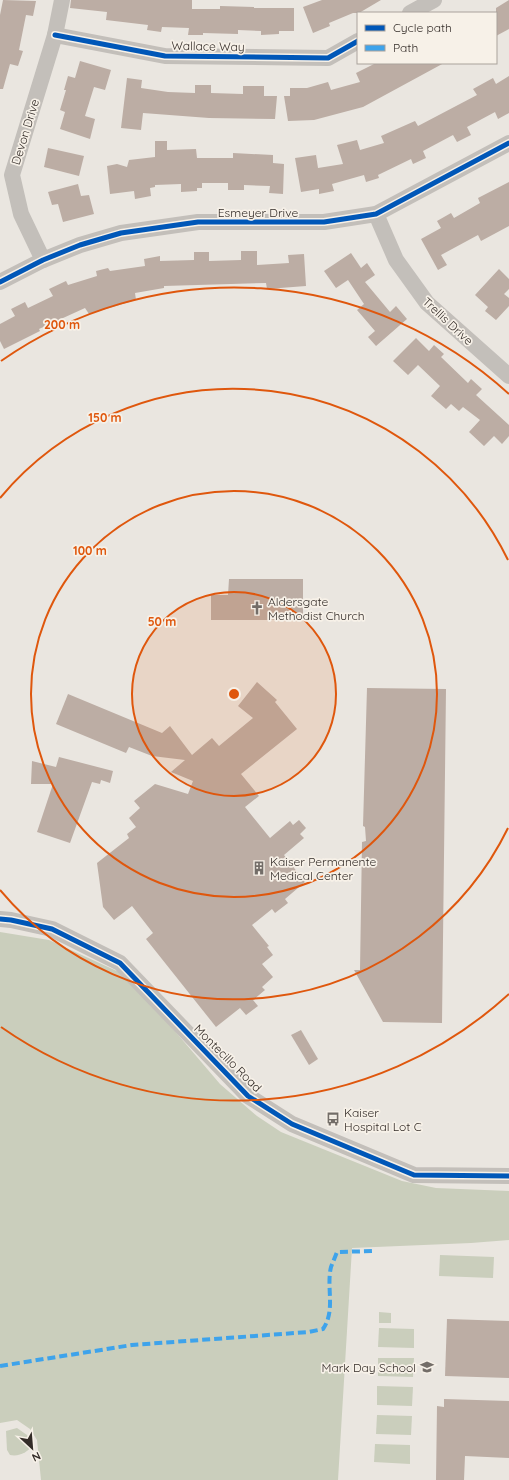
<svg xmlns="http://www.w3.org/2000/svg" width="509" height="1480" font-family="Quicksand,sans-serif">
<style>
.green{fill:#cacebc}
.building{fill:#bcada4}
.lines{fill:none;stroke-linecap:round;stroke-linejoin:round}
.minor{stroke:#c3bfba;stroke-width:16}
.quiet{stroke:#3ea3eb;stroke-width:4;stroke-dasharray:8 4;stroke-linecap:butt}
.cycleway-casing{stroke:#f7f1e8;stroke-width:8}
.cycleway{stroke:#0057b8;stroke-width:5}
.ring{fill:none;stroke:#df570d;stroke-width:2}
.labels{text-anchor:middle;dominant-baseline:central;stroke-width:3.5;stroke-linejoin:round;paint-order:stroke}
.street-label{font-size:12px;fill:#332c28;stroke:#f7f1e8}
.poi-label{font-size:12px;fill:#332c28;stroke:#f7f1e8;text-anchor:start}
.centre{fill:#df570d;stroke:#f7f1e8;stroke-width:2}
.ring-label{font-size:12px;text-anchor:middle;font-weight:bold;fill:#df570d;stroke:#f7f1e8;stroke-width:3.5;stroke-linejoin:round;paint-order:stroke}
</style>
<rect width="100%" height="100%" fill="#eae6e0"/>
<!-- green -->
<g class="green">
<path d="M0 932 49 940 119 972 151 1003 220 1084 257 1116 281 1132 402 1181 436 1188 509 1191V1240L471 1243 352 1248 338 1480H41L37 1440 30 1429 17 1420 0 1423Z"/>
<path d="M440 1255 494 1257 493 1278 439 1276Z"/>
<path d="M379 1312 391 1313V1323H379Z"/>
<path d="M379 1328 414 1329V1348L378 1347Z"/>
<path d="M378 1358H414L413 1377 378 1376Z"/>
<path d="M377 1386 413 1387 412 1406 377 1405Z"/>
<path d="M377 1415 412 1416 411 1435 376 1434Z"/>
<path d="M17 1428 27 1435 33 1444C29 1452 19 1457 10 1455L7 1450 6 1431Z"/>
<path d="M375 1444 410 1445V1464L374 1462Z"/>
</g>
<!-- building -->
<g class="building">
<path d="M3 0 36 1 33 16 26 15 19 50 23 51 18 66 10 64 3 89H0V15Z"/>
<path d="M71 0H192V9H220V6L254 7V8H294V31H279V34L261 35V31L238 30V34L203 33V35H188L189 28 162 27 161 32 147 30 148 25 106 20 107 12 70 8Z"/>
<path d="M322 0H381L359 13H353L329 23 330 26 313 33 303 7Z"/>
<path d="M509 0V29L496 36V8Z"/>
<path d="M80 61 111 70 105 90 94 87 85 116 95 119 90 139 60 129 65 112 60 110 66 90H64L68 76 75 78Z"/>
<path d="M376 63H444L363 107 314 120 288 121 284 96H290V88H307L328 82 331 90 360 82 356 73Z"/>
<path d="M509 76V113L498 119 495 112 467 127 471 135 457 142 453 135 423 151 426 158 413 164 411 159 378 175 379 178 366 182 364 175 332 184 334 191 319 194V189L301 192 295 158 316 155 318 168 343 164 337 145 357 140 360 150 384 143 381 136 415 121 418 126 477 95 473 89 493 78 496 84Z"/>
<path d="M127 78 142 80 141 88 168 92 195 93V85H211V93L243 94V86H264V96H277L275 119 209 118 143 113 141 130 121 128Z"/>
<path d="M155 141H167V150L196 149 197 158H233V153L273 155V163L284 164 283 194 269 193 270 186 244 185V190H228V183H202V188H197V191L181 192V184L155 185V187L150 188 151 196 135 199 134 191 110 194 107 166 117 164 127 167 129 160 155 157Z"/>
<path d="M48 148 84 156 79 176 44 167Z"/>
<path d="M509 182V226L481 241 478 235 441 255 447 265 438 270 421 239 441 228 437 221 451 213 454 218 480 203 478 198Z"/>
<path d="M78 184 81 196 89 195 94 214 63 222 58 204 52 205 48 192Z"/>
<path d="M241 251H257V265L289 263 288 255 304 254 306 286 267 289 266 283 164 286V288L135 293 136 300 89 314 85 308 39 329 40 331 4 349 0 341V324L15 316 11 309 25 302 28 308 53 296 49 289 66 281 68 285 97 276 96 271 108 268 110 271 145 266 144 259 160 256V261L194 260V252H209V261L241 260Z"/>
<path d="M351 253 361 268 367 263 375 275 365 282 390 312 396 306 407 319 376 346 368 337 375 331 357 310 364 304 348 280 336 288 324 271Z"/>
<path d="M499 269 509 279V289L504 294 509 298V306L496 320 485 311 488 307 475 295Z"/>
<path d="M416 338 429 351 434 345 444 354 441 357 468 383 471 379 482 389 476 395 509 425V436L502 444 494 436 484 446 469 432 480 420 463 407 459 411 451 404 446 409 431 396 440 386 418 365 408 375 393 361Z"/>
<path d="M229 579H303V620H211V595H228Z"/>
<path d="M257 682 277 700 275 702 297 729 241 774 259 796 245 807 270 838 290 821 293 825 299 820 306 828 300 834 304 838 284 855 305 882 285 899 288 903 275 913 272 909 252 925 269 946 267 947 273 955 262 964 273 977 262 987 265 990 253 1000 258 1006 246 1015 240 1008 216 1027 146 939 153 933 132 906 114 920 103 907 97 863 129 838 127 834 136 827 129 818 140 808 134 801 155 784 188 794 193 781 171 772 185 760 152 756 129 747 126 753 56 724 68 694 162 733 170 726 192 755 212 738 219 746 253 718 238 706Z"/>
<path d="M367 688 446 689 442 1023 383 1022 354 970H360L362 842 366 841 365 827 363 826Z"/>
<path d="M59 757 113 771 110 783 101 780 100 784 92 782 70 843 37 832 53 784H31L32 761 56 767Z"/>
<path d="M301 1030 318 1059 309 1065 291 1035Z"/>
<path d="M447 1319 509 1321V1378L445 1376Z"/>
<path d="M444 1399 509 1401V1458L465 1456 464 1480H436L437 1406 444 1407Z"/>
</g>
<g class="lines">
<!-- minor -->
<g class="minor">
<path d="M410 13 434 0"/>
<path d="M55 35 165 56 328 58 358 41"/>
<path d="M376 214 396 260 427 303 509 376"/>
<path d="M43 260 21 214 12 175 55 35 62 0"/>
<path d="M0 282 43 260 80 245 121 233 198 222H324L376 214 509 143"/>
<path d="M0 919 11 920 52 929 120 963 248 1096 292 1124 414 1175 509 1176"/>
</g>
<!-- quiet -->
<path class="quiet" d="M0 1366 132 1345 309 1332 323 1329C336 1310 326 1288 331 1267 333 1262 335 1257 337 1252L374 1251"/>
<!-- cycleway casing -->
<g class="cycleway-casing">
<g id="cycleway">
<path d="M55 35 165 56 328 58 358 41"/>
<path d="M0 282 43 260 80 245 121 233 198 222H324L376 214 509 143"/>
<path d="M0 919 11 920 52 929 120 963 248 1096 292 1124 414 1175 509 1176"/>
</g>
</g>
<!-- cycleway -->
<use href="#cycleway" class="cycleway"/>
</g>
<!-- distance rings -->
<circle cx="234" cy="694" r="102" fill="#df570d" fill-opacity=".12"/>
<g class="ring">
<circle cx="234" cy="694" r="102"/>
<circle cx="234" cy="694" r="203"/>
<path d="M508 828A305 305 0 0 1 0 890M0 498A305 305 0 0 1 508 560"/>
<path d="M509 994A407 407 0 0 1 1 1027M1 361A407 407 0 0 1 509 394"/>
</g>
<!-- icons -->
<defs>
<g id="church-bare" transform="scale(1.08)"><path d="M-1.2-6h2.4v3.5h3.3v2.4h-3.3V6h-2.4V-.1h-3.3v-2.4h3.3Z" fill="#736d68" stroke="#f7f1e8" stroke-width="2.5" paint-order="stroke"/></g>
<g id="building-bare" transform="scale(1.08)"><path d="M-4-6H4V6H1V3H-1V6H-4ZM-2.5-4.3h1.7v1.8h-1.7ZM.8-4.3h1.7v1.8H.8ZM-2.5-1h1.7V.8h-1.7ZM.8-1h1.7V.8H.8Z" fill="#736d68" stroke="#f7f1e8" stroke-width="2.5" paint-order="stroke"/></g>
<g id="bus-bare" transform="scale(1.08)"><path d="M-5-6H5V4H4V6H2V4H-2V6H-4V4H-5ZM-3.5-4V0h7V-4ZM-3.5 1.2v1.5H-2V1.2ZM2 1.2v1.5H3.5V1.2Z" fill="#736d68" stroke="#f7f1e8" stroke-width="2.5" paint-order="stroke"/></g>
<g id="school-bare" transform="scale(1.08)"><path d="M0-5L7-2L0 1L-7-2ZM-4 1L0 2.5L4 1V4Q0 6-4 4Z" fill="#736d68" stroke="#f7f1e8" stroke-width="2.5" paint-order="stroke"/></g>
</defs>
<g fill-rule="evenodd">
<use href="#church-bare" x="257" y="608"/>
<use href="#building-bare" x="259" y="868"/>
<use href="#bus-bare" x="333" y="1119"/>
<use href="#school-bare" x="427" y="1367"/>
</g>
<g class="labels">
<!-- street labels -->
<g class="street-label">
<text transform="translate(208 46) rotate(1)">Wallace Way</text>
<text transform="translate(25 132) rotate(-73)">Devon Drive</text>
<text x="258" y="212">Esmeyer Drive</text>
<text transform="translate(448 321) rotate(43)">Trellis Drive</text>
<text transform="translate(228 1058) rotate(45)">Montecillo Road</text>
</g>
<!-- poi labels -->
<g class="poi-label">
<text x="268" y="601">Aldersgate<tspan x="268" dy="14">Methodist Church</tspan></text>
<text x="270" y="861">Kaiser Permanente<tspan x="270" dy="14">Medical Center</tspan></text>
<text x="344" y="1112">Kaiser<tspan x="344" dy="14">Hospital Lot C</tspan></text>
<text x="416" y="1367" text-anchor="end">Mark Day School</text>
</g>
</g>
<circle cx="234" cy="694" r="6" class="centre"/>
<g class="ring-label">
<text x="62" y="329">200 m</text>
<text x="105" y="422">150 m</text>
<text x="90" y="555">100 m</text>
<text x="162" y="626">50 m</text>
</g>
<!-- legend -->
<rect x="357" y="12" width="140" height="52" fill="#f7f1e8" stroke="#a9a29b"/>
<rect x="365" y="25" width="20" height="6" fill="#0057b8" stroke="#a9a29b"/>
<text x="393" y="32" font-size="12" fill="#332c28">Cycle path</text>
<rect x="365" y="45" width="20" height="6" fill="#3ea3eb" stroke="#a9a29b"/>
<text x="393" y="52" font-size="12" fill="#332c28">Path</text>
<!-- north arrow -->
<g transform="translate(32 1448) rotate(154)" stroke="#f7f1e8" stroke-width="3" paint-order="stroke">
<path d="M0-3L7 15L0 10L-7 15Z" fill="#332c28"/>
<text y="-6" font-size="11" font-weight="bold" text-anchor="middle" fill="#332c28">N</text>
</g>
</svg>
